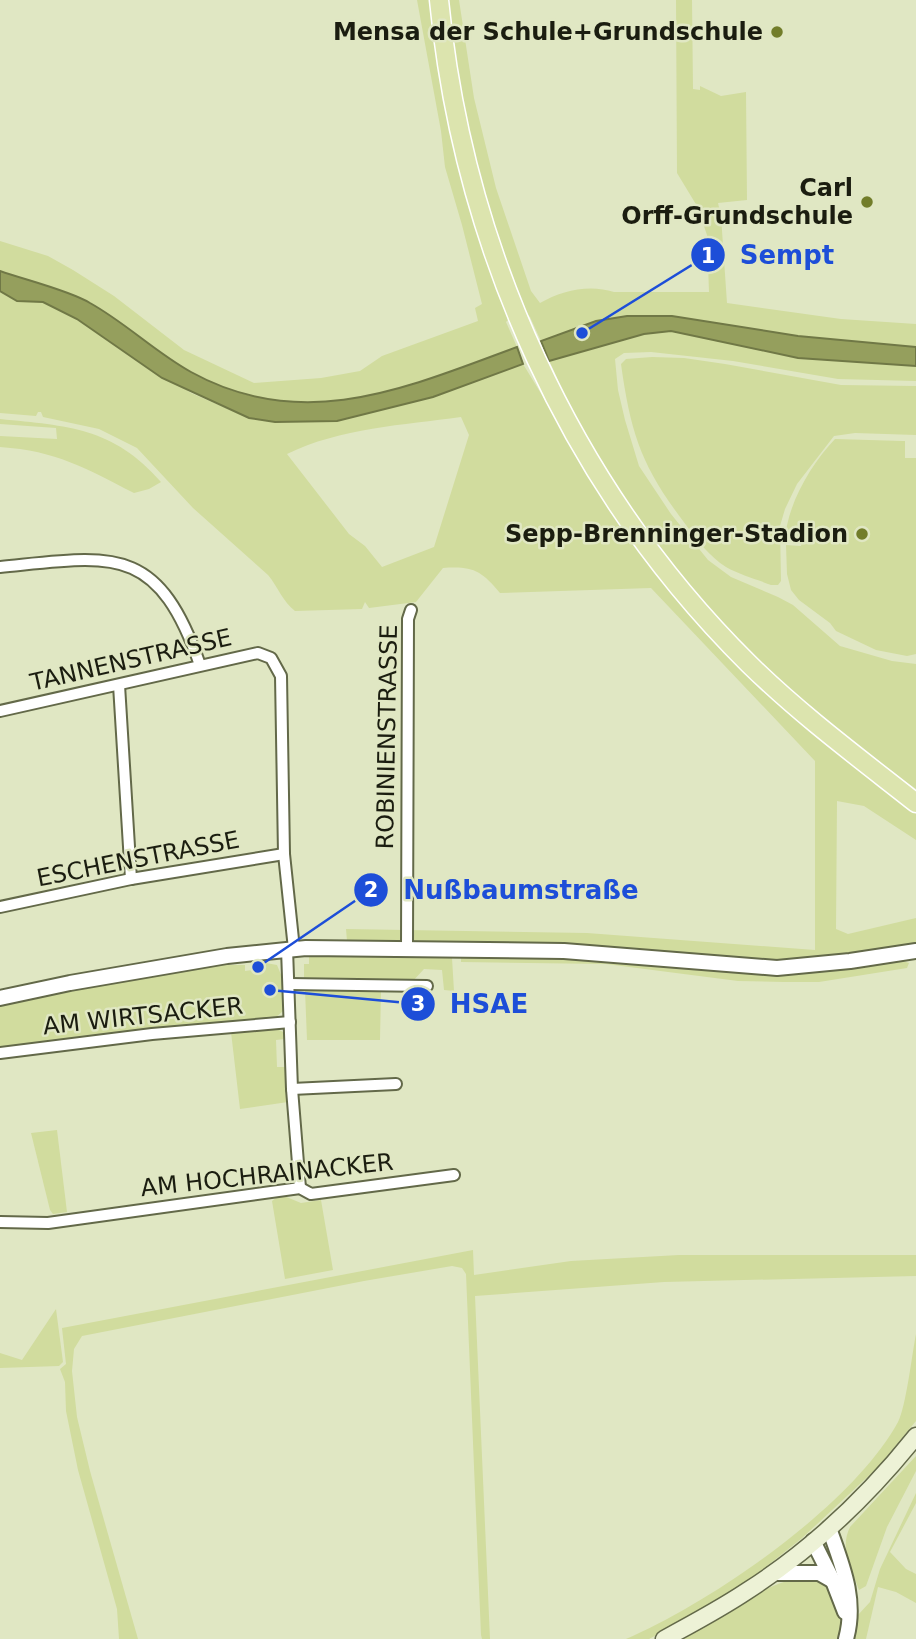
<svg xmlns="http://www.w3.org/2000/svg" width="916" height="1639" font-family="'DejaVu Sans',sans-serif">
<style>
.green{fill:#d1dc9e;fill-rule:evenodd}
.water{fill:#959f5d;stroke:#707846;stroke-width:2}
.lines{fill:none;stroke-linecap:round;stroke-linejoin:round}
.minor-casing{stroke:#636949;stroke-width:14}
.tertiary-casing{stroke:#636949;stroke-width:18}
.secondary-casing{stroke:#636949;stroke-width:19}
.primary-casing{stroke:#fff;stroke-width:21}
.minor{stroke:#fff;stroke-width:10}
.tertiary{stroke:#fff;stroke-width:14}
.secondary{stroke:#edf2d6;stroke-width:16}
.primary{stroke:#dce4ae;stroke-width:18}
.poi-dot{fill:#727d2a;stroke:#e0e7c3;stroke-width:2.5}
.labels{text-anchor:middle;dominant-baseline:central;stroke-width:5;stroke-linejoin:round;paint-order:stroke}
.poi-label{font-size:24px;font-weight:bold;fill:#1b1d10;stroke:#e0e7c3;text-anchor:end}
.street-label{font-size:24px;fill:#1b1d10;stroke:#e0e7c3}
.leader{fill:none;stroke:#1d4ed8;stroke-width:2.5}
.callout-dot{fill:#1d4ed8;stroke:#e0e7c3;stroke-width:2.5}
.mark-label{font-size:21px;text-anchor:middle;font-weight:bold;fill:#fff}
.callout-label{font-size:26px;text-anchor:middle;font-weight:bold;fill:#1d4ed8;stroke:#e0e7c3;stroke-width:5;stroke-linejoin:round;paint-order:stroke}
</style>
<rect width="100%" height="100%" fill="#e0e7c3"/>
<!-- green -->
<g class="green">
<path d="M417 0H430L439 68 458 163 508 320 506 322 517 347C406 387 304 435 191 372 155 352 126 323 90 303 68 290 25 280 0 271V241L48 256 73 270 114 296 184 350 254 383 321 378 360 371 382 356 478 321 475 308 482 304 462 225 445 167 441 131Z"/>
<path d="M447 0H459L474 98 496 188 531 291 540 303C562 290 590 284 614 292H709L707 235 697 206 677 173 676 0H692L693 89 700 90V86L721 96 746 92 747 200 718 203 721 216 727 303 841 319 916 324V347L798 336 672 316H627L596 321 541 341 530 317 525 312C508 266 491 221 478 175 462 117 455 59 447 0Z"/>
<path d="M0 291 17 301 43 302 77 319 191 393 249 418 275 422 337 421 433 397 523 364 614 513 678 599 916 811V840L864 806 837 801 836 929 848 934 916 918V944L806 961 778 962 617 947 347 941 346 929 587 933 815 950V761L651 588 500 593C481 570 472 566 443 568L416 602 369 608 365 602 362 609 295 611C283 602 278 587 268 575L193 508 137 448 99 429 43 417 41 412H38L36 416 0 413ZM461 417 469 435 434 547 382 567 365 546 349 534 287 454C340 428 404 425 461 417Z"/>
<path d="M671 331 798 358 916 366V381L838 379 733 361 651 352 624 353 615 359 618 390 625 420 639 466 671 514 708 560 731 577 778 597 793 605 840 646 892 661 916 664V789C788 701 676 591 597 456 587 439 577 422 568 405 561 390 557 375 549 361L644 334Z"/>
<path d="M652 357 684 358 725 364 841 385 916 386V435L855 433 834 436 797 484 785 509 780 526 781 581 778 585H771C756 579 740 575 726 567 710 557 697 540 686 525 642 467 631 436 621 364L626 359Z"/>
<path d="M0 419C68 426 113 427 161 482L149 489 134 493C85 468 57 451 0 447V436L57 439 56 428 0 424Z"/>
<path d="M835 439 903 441H905V458H916V654L907 656 876 650 836 631 830 623 799 600 791 590 787 574 786 545 801 546 802 541 785 540C787 505 811 464 835 439Z"/>
<path d="M309 954H447L452 958 454 991 444 990 442 970 424 969 412 982 304 980V964H309Z"/>
<path d="M461 954 569 956 776 974 806 973 896 959 909 963 907 968 819 982H784L738 981 606 964 461 962Z"/>
<path d="M266 963 277 965 284 982 283 1011 274 1019 0 1050V1003L209 965H245V971L266 968Z"/>
<path d="M305 990 381 991 380 1040H307Z"/>
<path d="M275 1028 283 1032 285 1039 276 1040 277 1067H286L288 1102 240 1109 231 1032Z"/>
<path d="M57 1130 67 1212 53 1214 50 1210 31 1133Z"/>
<path d="M284 1196 301 1203 321 1200 333 1270 285 1279 272 1201 276 1198Z"/>
<path d="M473 1250 474 1275 571 1261 679 1255H916V1276L664 1282 475 1296 490 1639H482L481 1635 466 1274 462 1268 452 1266 364 1281 82 1336 74 1349 72 1371 77 1417 90 1471 138 1639H119L117 1609 78 1470 66 1411 65 1382 60 1369 66 1364 62 1328Z"/>
<path d="M56 1309 63 1362 59 1366 0 1368V1353L22 1360Z"/>
<path d="M916 1334V1421L877 1468 801 1539 743 1585 718 1602 649 1639H626C712 1602 852 1506 898 1422 906 1407 912 1354 916 1334Z"/>
<path d="M916 1456V1471L887 1527 866 1586 859 1590C852 1569 839 1549 850 1527Z"/>
<path d="M916 1493V1503L890 1552 906 1569 916 1574V1603L896 1592 878 1587 866 1639H852L858 1615 870 1602 880 1569Z"/>
<path d="M806 1577C811 1578 818 1579 822 1582 839 1592 842 1622 840 1639H678C711 1620 769 1580 806 1577Z"/>
</g>
<!-- water -->
<g class="water">
<path d="M0 271C25 280 68 290 90 303 126 323 155 352 191 372 303 434 406 388 517 347L523 364 433 397 337 421 275 422 249 418 162 378 77 319 43 302 17 301 0 291Z"/>
<path d="M627 316H672L798 336 916 347V366L798 358 671 331 644 334 549 361 541 341 596 321Z"/>
</g>
<g class="lines">
<!-- minor casing -->
<g class="minor-casing">
<g id="minor">
<path d="M0 567C112 556 157 542 200 665"/>
<path d="M119 685 131 879"/>
<path d="M0 711 258 653 271 658 281 676 284 854 294 949"/>
<path d="M0 907 131 879 284 854"/>
<path d="M407 948 408 619 411 610"/>
<path d="M287 949 292 1089 300 1188"/>
<path d="M289 984 427 986"/>
<path d="M0 1053 152 1034 290 1022"/>
<path d="M292 1089 396 1084"/>
<path d="M0 1222 48 1223 300 1188 311 1194 454 1175"/>
</g>
</g>
<!-- tertiary casing -->
<g class="tertiary-casing">
<g id="tertiary">
<path d="M0 998 70 983 227 956 306 948 564 951 777 968 850 961 916 951"/>
<path d="M829 1528C842 1565 857 1599 846 1639"/>
<path d="M813 1541 833 1581 845 1612"/>
<path d="M773 1573H819L833 1581"/>
</g>
</g>
<!-- secondary casing -->
<g class="secondary-casing">
<path id="secondary" d="M664 1639C692 1624 720 1609 747 1591 811 1550 869 1495 916 1436"/>
</g>
<!-- primary casing -->
<g class="primary-casing">
<path id="primary" d="M439 0C463 248 571 488 749 664 801 715 859 758 916 803"/>
</g>
<!-- minor -->
<use href="#minor" class="minor"/>
<!-- tertiary -->
<use href="#tertiary" class="tertiary"/>
<!-- secondary -->
<use href="#secondary" class="secondary"/>
<!-- primary -->
<use href="#primary" class="primary"/>
</g>
<!-- markers -->
<g class="poi-dot">
<circle cx="777" cy="32" r="7"/>
<circle cx="867" cy="202" r="7"/>
<circle cx="862" cy="534" r="7"/>
</g>
<g class="labels">
<!-- poi labels -->
<g class="poi-label">
<text x="763" y="32">Mensa der Schule+Grundschule</text>
<text x="853" y="188">Carl<tspan x="853" dy="28">Orff-Grundschule</tspan></text>
<text x="848" y="534">Sepp-Brenninger-Stadion</text>
</g>
<!-- street labels -->
<g class="street-label">
<text transform="translate(131 660) rotate(-13)">TANNENSTRASSE</text>
<text transform="translate(387 737) rotate(-89)">ROBINIENSTRASSE</text>
<text transform="translate(138 859) rotate(-11)">ESCHENSTRASSE</text>
<text transform="translate(143 1016) rotate(-6)">AM WIRTSACKER</text>
<text transform="translate(267 1175) rotate(-6)">AM HOCHRAINACKER</text>
</g>
</g>
<!-- callouts -->
<path class="leader" d="M582 333L708 255M258 967L371 890M270 990L418 1004"/>
<g class="callout-dot">
<circle cx="582" cy="333" r="7"/>
<circle cx="258" cy="967" r="7"/>
<circle cx="270" cy="990" r="7"/>
<circle cx="708" cy="255" r="18"/>
<circle cx="371" cy="890" r="18"/>
<circle cx="418" cy="1004" r="18"/>
</g>
<g class="mark-label">
<text x="708" y="263">1</text>
<text x="371" y="897">2</text>
<text x="418" y="1011">3</text>
</g>
<g class="callout-label">
<text x="787" y="264">Sempt</text>
<text x="521" y="899">Nußbaumstraße</text>
<text x="489" y="1013">HSAE</text>
</g>
</svg>
